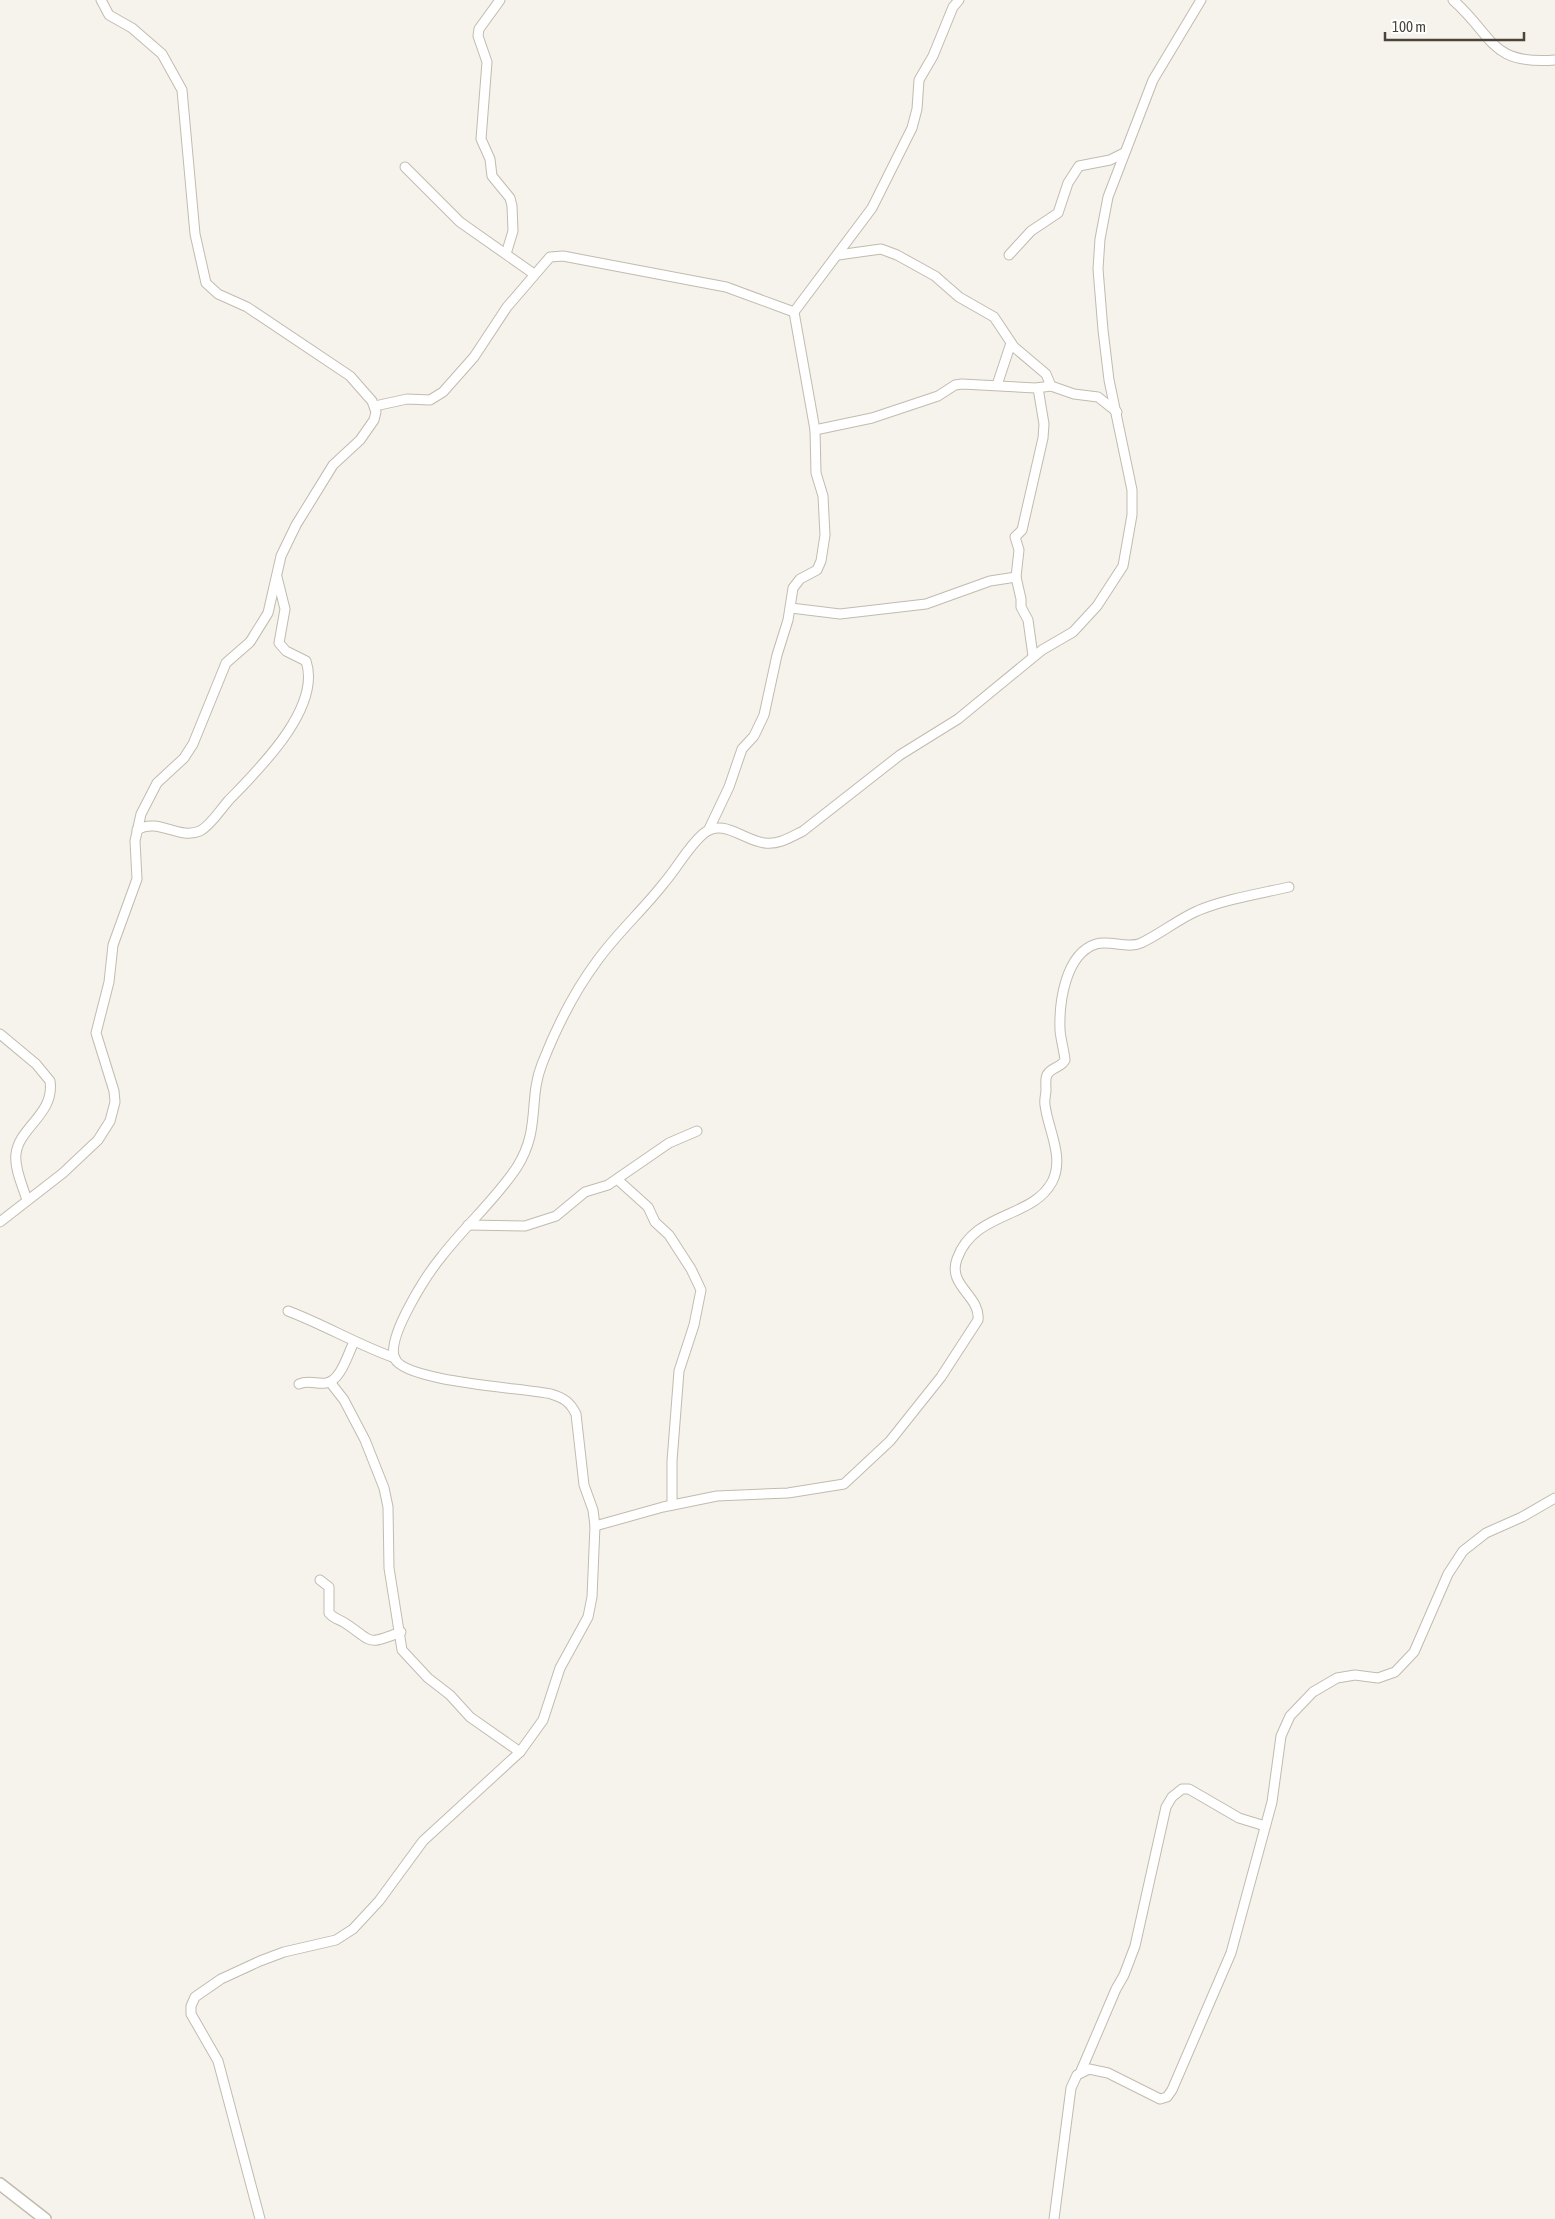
<svg xmlns="http://www.w3.org/2000/svg" width="1555" height="2219" font-family="'Asap Condensed',sans-serif">
<style>
.lines{fill:none;stroke-linecap:round;stroke-linejoin:round}
.minor-casing{stroke:#c2bbae;stroke-width:11}
.tertiary-casing{stroke:#c2bbae;stroke-width:14}
.minor{stroke:#fff;stroke-width:9}
.tertiary{stroke:#fff;stroke-width:11}
</style>
<rect width="100%" height="100%" fill="#f6f3ec"/>
<g class="lines">
<!-- minor casing -->
<g class="minor-casing">
<g id="minor">
<path d="M500 0 479 29 478 36 487 62 481 139 490 159 492 176 510 198 512 206 513 231 506 254"/>
<path d="M1453 0C1494 36 1489 65 1555 60"/>
<path d="M405 167 460 222 534 274"/>
<path d="M838 255 881 249 897 255 935 276 959 297 994 317 1014 347 1046 374 1051 386"/>
<path d="M1009 255 1031 231 1058 213 1068 183 1079 166 1110 160 1124 153"/>
<path d="M997 385 1011 343"/>
<path d="M375 406 407 399 430 400 443 392 474 357 507 307 550 257 563 256 726 287 794 312"/>
<path d="M815 430 872 418 938 396 955 385 962 384 1036 388 1051 386 1074 394 1098 397 1117 412"/>
<path d="M791 608 840 614 926 604 990 581 1016 577"/>
<path d="M1033 656 1028 620 1021 607V599L1016 577 1019 550 1015 537 1022 530 1043 438 1044 424 1038 388"/>
<path d="M709 829 729 787 742 749 754 736 764 715 777 655 788 620 793 588 800 579 817 570 821 561 825 535 823 496 816 473 815 430 794 312 872 208 912 128 917 109 919 80 933 56 953 7 959 0"/>
<path d="M137 830C158 817 178 840 200 831 211 825 220 810 229 800 258 770 322 708 306 661L286 651 279 643 285 609 277 577"/>
<path d="M0 1034 36 1064 50 1081C55 1114 19 1127 16 1154 14 1168 23 1187 27 1200"/>
<path d="M618 1180 648 1207 655 1222 669 1235 691 1269 701 1290 694 1325 679 1371 672 1461V1505"/>
<path d="M0 1222 63 1173 98 1140 110 1121 115 1102 114 1091 96 1033 109 982 113 945 137 879 135 841 141 814 157 783 184 758 193 744 226 663 250 642 268 613 281 556 296 525 333 465 360 440 374 420 376 412 372 401 350 376 247 307 218 294 206 283 195 234 182 90 162 54 132 28 109 15 101 0"/>
<path d="M468 1225 525 1226 556 1216 585 1192 608 1185 669 1143 697 1131"/>
<path d="M288 1311C325 1325 358 1345 395 1358"/>
<path d="M330 1382 344 1400 365 1440 384 1488 388 1507 389 1568 402 1650 428 1678 450 1695 470 1717 520 1752"/>
<path d="M299 1384C308 1380 316 1384 326 1383 341 1381 348 1353 354 1342"/>
<path d="M595 1526 663 1507 717 1496 788 1493 844 1484 890 1441 941 1377 978 1320C981 1296 947 1286 957 1259 974 1211 1032 1219 1052 1182 1065 1157 1048 1130 1045 1105 1044 1099 1046 1095 1046 1090 1046 1085 1045 1079 1047 1075 1051 1067 1061 1068 1065 1060 1064 1050 1061 1041 1060 1030 1059 1003 1065 954 1096 944 1110 940 1128 949 1141 943 1160 934 1177 920 1197 911 1226 899 1258 894 1289 887"/>
<path d="M320 1580 329 1587V1613C334 1619 339 1619 345 1623 374 1642 365 1646 401 1632"/>
<path d="M1081 2071 1116 1989 1124 1975 1135 1946 1166 1807 1172 1797 1182 1789H1189L1239 1818 1265 1826"/>
<path d="M260 2219 218 2061 191 2014V2006L195 1997 221 1979 260 1961 284 1952 336 1940 353 1929 379 1901 423 1841 520 1752 543 1720 560 1668 588 1617 592 1597 595 1526 593 1510 584 1485 576 1414C570 1402 564 1398 551 1394 524 1388 407 1382 395 1359 385 1338 428 1273 442 1256 466 1225 496 1199 517 1167 541 1129 528 1099 542 1064 556 1028 574 992 597 961 617 933 643 910 664 883 678 867 687 848 703 834 723 817 744 841 765 843 779 845 791 837 803 831L900 755 958 719 1042 650 1073 632 1097 606 1123 566 1132 515V490L1109 380 1103 330 1098 269 1100 239 1108 197 1153 80 1201 0"/>
<path d="M1054 2219 1071 2088 1077 2075 1089 2069 1108 2073 1160 2099 1167 2097 1172 2090 1231 1953 1272 1802 1281 1736 1290 1716 1313 1692 1337 1678 1355 1675 1378 1678 1395 1672 1414 1652 1448 1574 1463 1551 1486 1533 1522 1517 1555 1498"/>
</g>
</g>
<!-- tertiary casing -->
<g class="tertiary-casing">
<path id="tertiary" d="M0 2184 45 2219"/>
</g>
<!-- minor -->
<use href="#minor" class="minor"/>
<!-- tertiary -->
<use href="#tertiary" class="tertiary"/>
</g>
<!-- scale -->
<path d="M1385 32v8h139v-8" fill="none" stroke="#4b4439" stroke-width="2.5"/>
<text x="1392" y="32" font-size="15" fill="#4b4439" stroke="#ffffff" stroke-width="4" paint-order="stroke">100 m</text>
</svg>
